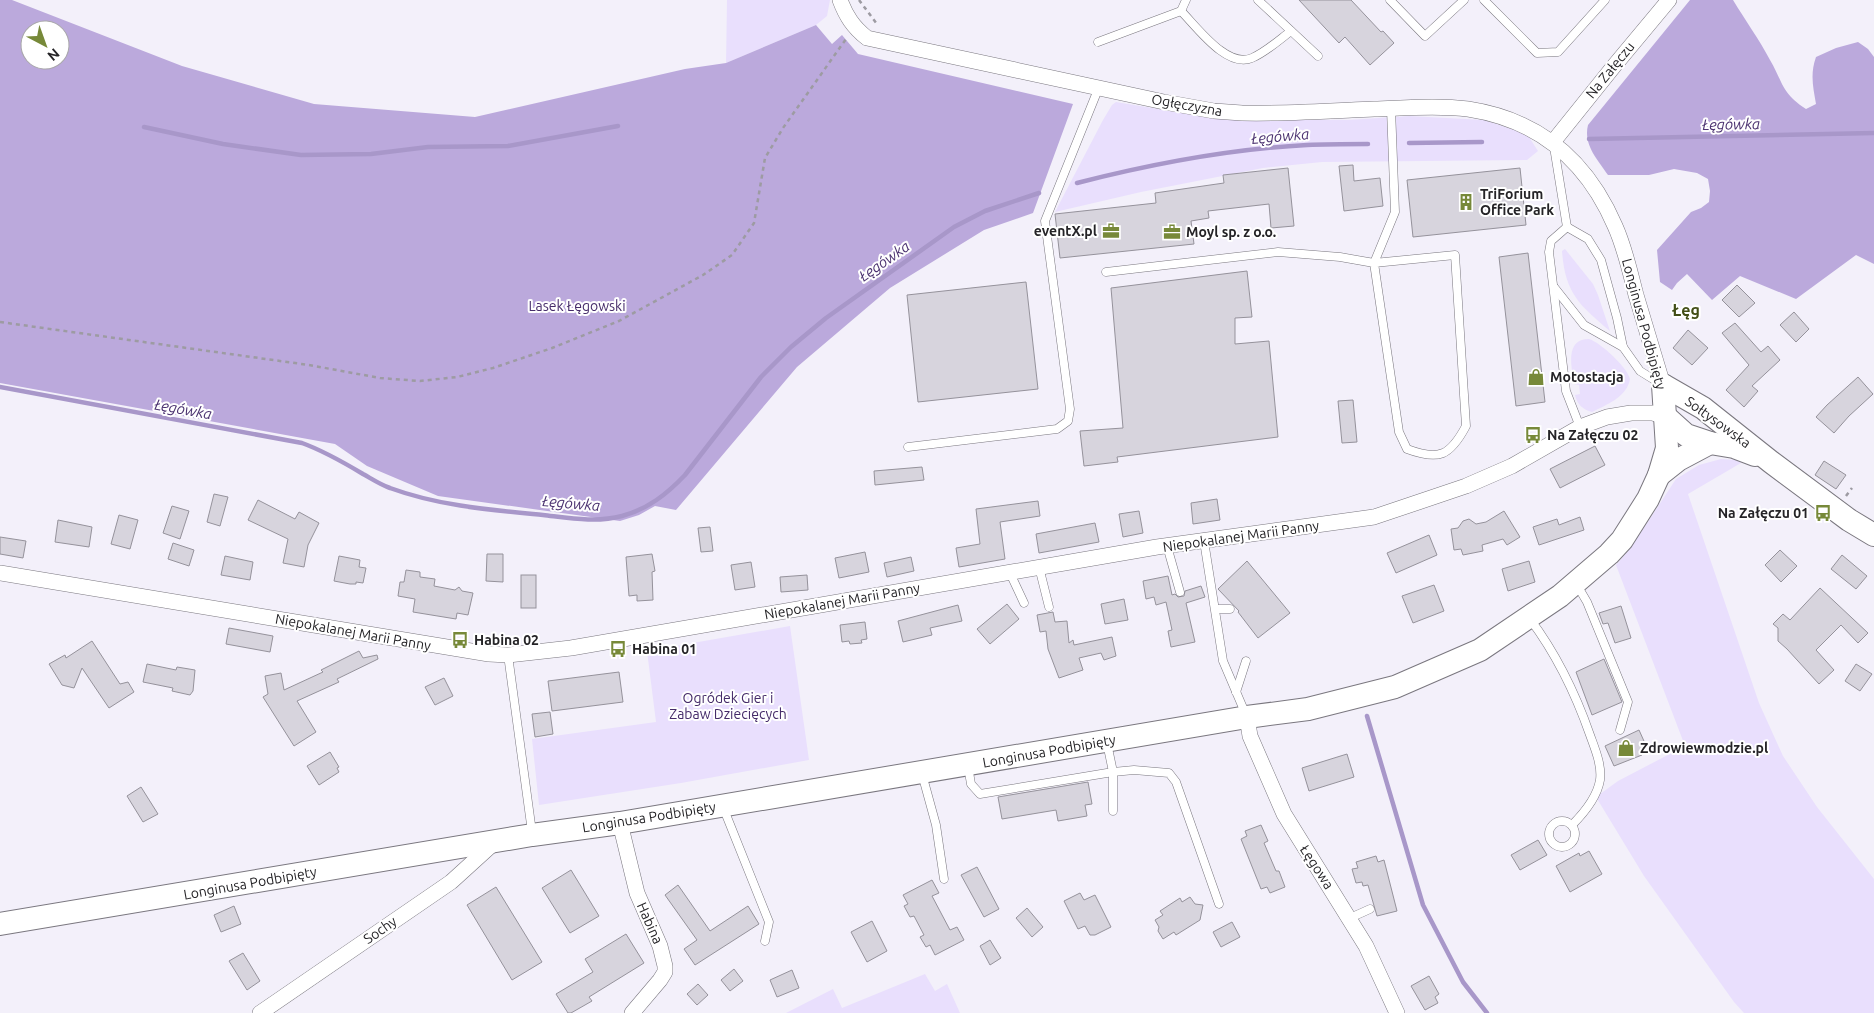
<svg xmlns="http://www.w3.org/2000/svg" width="1874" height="1013" font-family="Ubuntu,sans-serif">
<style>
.green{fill:#e9dffd}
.forest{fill:#bba9dc;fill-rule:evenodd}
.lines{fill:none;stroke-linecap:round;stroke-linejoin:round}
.stream{stroke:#a897c9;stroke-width:4.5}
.building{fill:#d7d4dd;stroke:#95929b}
.lane-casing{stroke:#7a777f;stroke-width:9}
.street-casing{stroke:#7a777f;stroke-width:16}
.secondary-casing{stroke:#7a777f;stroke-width:24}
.path{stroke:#9d9ba2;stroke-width:2.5;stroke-dasharray:4 4;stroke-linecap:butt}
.lane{stroke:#fff;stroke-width:8}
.street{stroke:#fff;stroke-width:15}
.secondary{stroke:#fff;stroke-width:22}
.labels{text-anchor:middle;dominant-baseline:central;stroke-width:4;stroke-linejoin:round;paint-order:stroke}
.street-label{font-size:14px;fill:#252427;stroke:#fff}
.poi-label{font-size:14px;font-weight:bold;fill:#252427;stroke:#fff;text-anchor:start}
.park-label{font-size:14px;fill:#452b69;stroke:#fff}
.water-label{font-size:15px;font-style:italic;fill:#4b3270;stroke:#fff}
.quarter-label{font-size:16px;font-weight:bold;fill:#424e16;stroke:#fff}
</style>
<rect width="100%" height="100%" fill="#f3f0fa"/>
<!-- green -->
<g class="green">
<path d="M727 0H830L827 16 816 25 726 63Z"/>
<path d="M1116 102 1218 119 1348 120 1409 116 1484 120 1527 134 1538 151 1527 160 1322 162 1263 168 1141 192 1055 212 1103 120 1112 105Z"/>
<path d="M1565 249 1593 284 1598 295 1610 331C1579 305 1565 293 1562 251Z"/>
<path d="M1589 339C1600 342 1628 368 1630 379 1627 397 1606 405 1592 412 1583 410 1577 404 1575 395L1580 394 1579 385 1574 384C1572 368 1564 339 1589 339Z"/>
<path d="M1721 459 1737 460 1741 463 1688 494 1759 703 1783 756 1817 807 1874 879V1013H1744L1734 1002 1644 876 1596 797 1618 781 1685 746 1616 565 1630 549 1676 479 1699 465Z"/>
<path d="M790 626 809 760 681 783 539 805 532 739 656 722 647 651Z"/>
<path d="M925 974 935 991 947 984 960 1013H786L833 989 842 1008Z"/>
</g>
<!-- forest -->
<g class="forest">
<path d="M0 0H12L182 66 314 104 475 117 685 69 726 63 816 25 832 44 842 35 858 54 1073 104 1033 213 984 230 890 288 797 367 676 510 655 506 639 515 620 521 438 496 367 466 335 444 0 383ZM30 30H60V60H30Z"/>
<path d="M1690 0H1733C1745 20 1759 39 1770 60 1783 82 1781 93 1806 109L1816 104C1813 87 1810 74 1816 57L1836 48 1858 42 1868 49 1874 57V264L1856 255 1796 299 1740 276 1712 300 1687 274 1677 283 1672 290 1660 282 1657 250 1691 212 1701 208 1709 202 1710 191 1708 179 1697 173 1674 169 1649 175H1608C1598 160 1583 145 1588 125Z"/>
</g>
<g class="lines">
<!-- stream -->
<g class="stream">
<path d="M144 127 223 144 301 155 371 154 428 147 508 146 618 126"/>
<path d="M1589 139 1874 133"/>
<path d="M1409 143 1482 142"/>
<path d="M1077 183C1151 164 1229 149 1307 145 1327 144 1348 144 1368 144"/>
<path d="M0 387 302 443C324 451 343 462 363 474 372 479 381 485 390 488 439 506 491 510 543 515 569 518 596 523 622 516 648 509 667 494 685 475L761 377 791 347 826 318 954 227 985 211 1039 193"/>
<path d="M1367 716 1423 905 1463 982 1487 1013"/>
</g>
</g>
<!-- building -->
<g class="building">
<path d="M1299 0H1351L1381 32 1383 31 1394 43 1370 65 1345 37 1339 43Z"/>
<path d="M1353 165 1354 181 1380 178 1383 206 1344 211 1339 166Z"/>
<path d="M1288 168 1294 226 1271 228 1269 204 1208 211 1209 218 1191 221 1194 244 1060 258 1055 214 1156 203 1155 193 1224 183 1223 175Z"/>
<path d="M1520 168 1526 225 1413 237 1407 180Z"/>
<path d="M1528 253 1545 402 1516 406 1499 257Z"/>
<path d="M1247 271 1252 317 1235 318V344L1269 341 1278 437 1117 457 1118 462 1084 466 1080 431 1123 428 1111 288Z"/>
<path d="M1026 282 1038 389 918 402 907 295Z"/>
<path d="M1737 285 1755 303 1739 317 1722 300Z"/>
<path d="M1794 312 1809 329 1796 342 1780 325Z"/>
<path d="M1735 323 1761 352 1768 346 1780 360 1752 386 1758 391 1744 407 1726 390 1749 365 1722 333Z"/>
<path d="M1688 330 1708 348 1692 365 1673 348Z"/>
<path d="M1858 377 1873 394 1849 416 1834 433 1816 417 1827 405Z"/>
<path d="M1353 400 1357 442 1342 443 1338 401Z"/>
<path d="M1595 446 1605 465 1560 488 1550 469Z"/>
<path d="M1824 461 1846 475 1836 489 1815 475Z"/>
<path d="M922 467 924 480 875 485 874 471Z"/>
<path d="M214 494 228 497 220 526 207 522Z"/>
<path d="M1217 499 1220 520 1193 524 1191 503Z"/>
<path d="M258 500 295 519 299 512 319 523 308 545 304 567 283 563 288 539 248 520Z"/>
<path d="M1038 501 1040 516 1000 522 1005 559 959 567 956 548 980 544 976 509Z"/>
<path d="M172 506 189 511 180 539 163 533Z"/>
<path d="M1139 511 1143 533 1123 537 1119 514Z"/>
<path d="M1504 511 1520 537 1507 545 1503 539 1482 545 1483 551 1463 555 1461 549 1454 550 1451 529 1458 528 1463 521 1469 519 1476 524 1486 522Z"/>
<path d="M119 515 138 520 130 549 111 544Z"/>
<path d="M1580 517 1584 530 1539 545 1533 527 1557 519 1559 525Z"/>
<path d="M58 520 92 527 89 547 55 542Z"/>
<path d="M1095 523 1099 542 1039 553 1036 534Z"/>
<path d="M710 527 713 551 701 552 698 528Z"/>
<path d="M1429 535 1437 555 1396 573 1387 553Z"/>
<path d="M0 537 26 541 23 558 0 554Z"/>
<path d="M173 543 194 550 189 566 168 559Z"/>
<path d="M1780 550 1797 566 1781 582 1765 565Z"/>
<path d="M865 552 869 572 839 578 835 558Z"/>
<path d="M487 554H503V582L486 581Z"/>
<path d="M652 554 655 571 652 572 653 600 637 601V595L629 596 626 557Z"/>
<path d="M1842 555 1867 576 1856 589 1831 569Z"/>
<path d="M225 556 253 562 250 580 221 575Z"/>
<path d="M339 556 360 560 359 567 366 568 363 583 356 582V584H350L334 581Z"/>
<path d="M911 557 914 571 887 577 884 563Z"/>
<path d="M1247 561 1290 613 1258 638 1238 612 1239 611 1218 589Z"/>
<path d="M1529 561 1535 582 1508 591 1502 569Z"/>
<path d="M751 562 755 587 735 590 731 565Z"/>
<path d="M406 570 420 572V577L435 579 434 586 455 590 459 587 462 591 473 593 468 615 457 613 456 619 413 612 415 599 398 596 400 582H404Z"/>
<rect x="521" y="575" width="15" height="33"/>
<path d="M807 575 808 590 781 592 780 577Z"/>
<path d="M1168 576 1172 595 1175 594 1178 597 1184 596 1185 591 1201 586 1205 597 1186 603 1195 642 1171 647 1168 631 1172 630 1166 602 1156 605 1154 597 1146 599 1143 581Z"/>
<path d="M1434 585 1444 611 1413 623 1402 596Z"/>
<path d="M1820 588 1868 633 1858 643 1841 625 1816 650 1834 670 1819 684 1787 649 1778 641V628L1773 624 1783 614 1790 620Z"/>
<path d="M1124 599 1128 620 1105 624 1101 604Z"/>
<path d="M1007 604 1019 619 990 644 977 629Z"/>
<path d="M958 605 962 621 930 628 932 635 903 642 898 621Z"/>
<path d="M1621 606 1631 638 1615 643 1608 623 1603 624 1599 613Z"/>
<path d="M1053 612 1055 622 1067 621 1069 643 1073 640 1074 645 1112 637 1116 656 1104 660 1101 653 1079 658 1083 670 1059 678 1048 649 1046 631 1040 632 1037 615Z"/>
<path d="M865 622 867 639 861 640 862 643 850 644 849 641 842 642 840 625Z"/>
<path d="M229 628 273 636 270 652 226 644Z"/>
<path d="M92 641 120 684 128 682 134 692 109 708 82 668 74 688 62 685 49 664 65 655 66 658Z"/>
<path d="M359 651 363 658 377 655 378 659 337 679 339 682 297 701 316 732 294 746 263 697 268 694 265 676 281 673 284 690 323 672 321 670Z"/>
<path d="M1604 659 1622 702 1592 715 1576 672Z"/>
<path d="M147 664 176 670 177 667 195 670 193 691 190 695 172 691 173 688 143 682Z"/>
<path d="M1856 664 1872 674 1860 691 1845 681Z"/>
<path d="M619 672 623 702 552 711 548 681Z"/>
<path d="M444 678 453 696 435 705 425 687Z"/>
<path d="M550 712 553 734 535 737 532 714Z"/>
<path d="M1639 730 1648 750 1641 753 1642 755 1614 766 1605 746Z"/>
<path d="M330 752 339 767 337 768 339 772 319 785 307 766Z"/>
<path d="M1347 754 1354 777 1309 791 1302 768Z"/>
<path d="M1088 782 1092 804 1085 805 1087 816 1058 821 1056 810 1002 819 998 797Z"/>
<path d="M141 787 158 814 143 822 127 796Z"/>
<path d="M1261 825 1268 841 1264 843 1276 871H1279L1285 887 1270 893 1267 887 1261 889 1241 839 1247 836 1245 831Z"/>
<path d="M1538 840 1547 855 1520 870 1511 855Z"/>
<path d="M1589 851 1602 874 1570 892 1556 866 1579 853 1580 856Z"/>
<path d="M1376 856 1378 862 1384 860 1397 911 1377 916 1368 885 1363 886 1362 882 1356 883 1352 869 1358 868 1356 862Z"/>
<path d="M977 867 999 909 984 917 961 875Z"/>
<path d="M571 870 599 916 570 933 542 888Z"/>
<path d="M932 880 939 893 932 896 950 930 957 927 964 940 935 955 930 945 926 947 920 937 924 935 914 916 910 917 904 906 908 904 903 895Z"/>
<path d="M678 885 710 931 748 906 759 924 695 965 684 949 697 940 665 895Z"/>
<path d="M496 887 542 962 512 980 467 905Z"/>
<path d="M1080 893 1084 900 1095 895 1111 927 1095 935H1090L1085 926 1078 929 1064 901Z"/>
<path d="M1190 897 1195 904 1203 905 1200 920 1176 935 1174 932 1163 939 1158 931 1159 927 1155 920 1163 915 1160 911 1180 898 1182 902Z"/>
<path d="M234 906 241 924 221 932 214 915Z"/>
<path d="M1027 908 1043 927 1032 937 1016 918Z"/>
<path d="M872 921 887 951 867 962 851 932Z"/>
<path d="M1232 922 1240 937 1221 947 1213 932Z"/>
<path d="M626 934 644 963 589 997 592 1001 571 1013H568L556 994 593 972 585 959Z"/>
<path d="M990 940 1001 958 990 965 980 946Z"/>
<path d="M243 953 260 981 247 990 229 961Z"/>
<path d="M734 969 743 981 730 991 721 980Z"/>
<path d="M792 970 799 988 777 997 770 980Z"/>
<path d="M1429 976 1439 994 1435 997 1438 1003 1425 1010 1411 986Z"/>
<path d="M698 984 708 995 697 1005 687 994Z"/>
</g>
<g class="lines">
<!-- lane casing -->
<g class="lane-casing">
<g id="lane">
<path d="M1258 0 1318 56"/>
<path d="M1390 0 1425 36 1464 0"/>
<path d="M1484 0 1537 53 1558 52 1605 0"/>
<path d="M1181 11C1197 27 1227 69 1252 58 1266 52 1279 40 1291 31"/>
<path d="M1098 42 1181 11 1186 0"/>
<path d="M1554 147 1567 227"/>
<path d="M1567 227 1551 241 1549 252 1566 391 1580 427"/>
<path d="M1567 227 1588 239 1601 260 1617 318 1623 347 1640 371 1661 384"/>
<path d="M1106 272 1278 252 1340 257 1374 263 1455 255 1466 426C1450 456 1439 461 1407 449L1399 432 1374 263 1395 212 1391 109"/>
<path d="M1554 287 1584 325 1623 347"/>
<path d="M908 447 1057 429 1068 421 1070 409 1045 221 1099 87"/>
<path d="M1204 541 1223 661 1246 715"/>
<path d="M1167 546 1180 592"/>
<path d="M1039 567 1049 607"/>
<path d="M1010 573 1024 603"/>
<path d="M1577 585 1587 602 1628 702 1620 730"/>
<path d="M1216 609H1230"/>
<path d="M1530 619C1557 655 1575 692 1590 735 1595 749 1602 765 1600 780 1597 798 1584 813 1572 825"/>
<path d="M508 655 532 832"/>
<path d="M1236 692 1246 661"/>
<path d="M1107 743 1113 772V811"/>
<path d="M968 766 971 784 980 794 1113 772 1134 770 1169 773 1176 782 1219 904"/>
<path d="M922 774 936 825 944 879"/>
<path d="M723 807 769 922 765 941"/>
<circle cx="1562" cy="834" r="13"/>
<path d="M1350 918 1370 909"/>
</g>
</g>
<!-- street casing -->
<g class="street-casing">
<g id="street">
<path d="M840 0C846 16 853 27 867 38L1164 102 1214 111 1242 113C1286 114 1330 111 1374 109 1405 108 1438 105 1468 109 1540 120 1587 161 1615 226 1625 248 1630 272 1636 295 1645 325 1654 355 1663 385"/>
<path d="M1553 142 1614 66 1669 0"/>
<path d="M0 573 489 654 508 655 571 648 1157 547 1374 517 1466 486 1512 466 1580 427 1607 417 1631 413H1653L1666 417"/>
<path d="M1247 717 1250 736 1284 814 1366 946 1397 1013"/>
<path d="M620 823 637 893 660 946 665 966V972L660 980 632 1013"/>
<path d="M260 1013 451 882 495 842"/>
</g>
</g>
<!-- secondary casing -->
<g class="secondary-casing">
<g id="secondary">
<path d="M1663 385 1703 408 1771 462 1849 520 1874 535"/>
<path d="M1666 417 1686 435 1710 443 1734 447 1755 455"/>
<path d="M1659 475 1678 460 1710 443"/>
<path d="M0 924 532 835 620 823 1247 717 1308 709 1395 687 1480 650 1560 596 1609 554 1622 540 1648 499 1659 475 1667 448 1663 385"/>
</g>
</g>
<!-- path -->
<g class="path">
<path d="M859 0 877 24"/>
<path d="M0 322 309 365 380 378 420 381 457 377 493 368 552 348 619 321 703 275 732 255 754 223 765 158 783 128 846 39"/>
<path d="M1846 496 1852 488"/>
</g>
<!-- lane -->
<use href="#lane" class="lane"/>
<!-- street -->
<use href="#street" class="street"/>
<!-- secondary -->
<use href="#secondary" class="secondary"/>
</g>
<!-- icons -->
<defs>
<g id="building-bare" transform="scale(1.35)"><path d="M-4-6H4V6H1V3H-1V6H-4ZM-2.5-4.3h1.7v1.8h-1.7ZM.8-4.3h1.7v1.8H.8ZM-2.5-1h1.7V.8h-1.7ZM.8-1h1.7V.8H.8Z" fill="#778939" stroke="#fff" stroke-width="2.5" paint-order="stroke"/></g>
<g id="office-bare" transform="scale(1.35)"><path d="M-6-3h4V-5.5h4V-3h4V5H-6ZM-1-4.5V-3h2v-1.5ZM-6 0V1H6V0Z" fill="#778939" stroke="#fff" stroke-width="2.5" paint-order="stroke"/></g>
<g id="shop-bare" transform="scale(1.35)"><path d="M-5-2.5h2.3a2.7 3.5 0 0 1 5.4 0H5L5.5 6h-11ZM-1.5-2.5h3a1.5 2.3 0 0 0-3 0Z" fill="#778939" stroke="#fff" stroke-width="2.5" paint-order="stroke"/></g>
<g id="bus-bare" transform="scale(1.35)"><path d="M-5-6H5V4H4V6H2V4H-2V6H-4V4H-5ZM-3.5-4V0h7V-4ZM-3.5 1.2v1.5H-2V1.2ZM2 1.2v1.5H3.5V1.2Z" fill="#778939" stroke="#fff" stroke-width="2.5" paint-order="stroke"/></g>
</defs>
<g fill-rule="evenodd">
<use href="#building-bare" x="1466" y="202"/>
<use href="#office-bare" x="1111" y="231"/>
<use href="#office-bare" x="1172" y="232"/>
<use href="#shop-bare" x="1536" y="377"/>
<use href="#bus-bare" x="1533" y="435"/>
<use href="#bus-bare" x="1823" y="513"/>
<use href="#bus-bare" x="460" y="640"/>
<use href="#bus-bare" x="618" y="649"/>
<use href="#shop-bare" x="1626" y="748"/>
</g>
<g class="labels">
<!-- street labels -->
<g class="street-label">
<text transform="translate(1610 70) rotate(-51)">Na Załęczu</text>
<text transform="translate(1187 105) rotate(10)">Ogłęczyzna</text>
<text transform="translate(1644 324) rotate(75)">Longinusa Podbipięty</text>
<text transform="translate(1718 422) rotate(36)">Sołtysowska</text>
<text transform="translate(1241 536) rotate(-8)">Niepokalanej Marii Panny</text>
<text transform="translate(842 601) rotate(-10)">Niepokalanej Marii Panny</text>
<text transform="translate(353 632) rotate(10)">Niepokalanej Marii Panny</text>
<text transform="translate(1049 751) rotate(-10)">Longinusa Podbipięty</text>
<text transform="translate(649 817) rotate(-9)">Longinusa Podbipięty</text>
<text transform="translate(1317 867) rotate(57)">Łęgowa</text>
<text transform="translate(250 883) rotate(-10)">Longinusa Podbipięty</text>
<text transform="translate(650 923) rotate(66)">Habina</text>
<text transform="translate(380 930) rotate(-35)">Sochy</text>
</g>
<!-- poi labels -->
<g class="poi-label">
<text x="1480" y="194">TriForium<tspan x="1480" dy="16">Office Park</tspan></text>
<text x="1097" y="231" text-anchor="end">eventX.pl</text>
<text x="1186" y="232">Moyl sp. z o.o.</text>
<text x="1550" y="377">Motostacja</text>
<text x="1547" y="435">Na Załęczu 02</text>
<text x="1809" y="513" text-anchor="end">Na Załęczu 01</text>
<text x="474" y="640">Habina 02</text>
<text x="632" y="649">Habina 01</text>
<text x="1640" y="748">Zdrowiewmodzie.pl</text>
</g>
<!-- park labels -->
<g class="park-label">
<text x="577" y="306">Lasek Łęgowski</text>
<text x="728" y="698">Ogródek Gier i<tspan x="728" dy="16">Zabaw Dziecięcych</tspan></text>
</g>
<!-- water labels -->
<g class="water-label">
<text transform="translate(1731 124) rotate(-1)">Łęgówka</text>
<text transform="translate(1280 136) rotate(-5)">Łęgówka</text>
<text transform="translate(884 261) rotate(-35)">Łęgówka</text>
<text transform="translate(183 409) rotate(10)">Łęgówka</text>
<text transform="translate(571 503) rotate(5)">Łęgówka</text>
</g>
<!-- quarter labels -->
<g class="quarter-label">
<text x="1686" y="310">Łęg</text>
</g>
</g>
<!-- north arrow -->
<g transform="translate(45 45) rotate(139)"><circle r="24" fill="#ffffff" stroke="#a8a7a9"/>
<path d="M0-4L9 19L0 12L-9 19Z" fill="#778939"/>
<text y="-8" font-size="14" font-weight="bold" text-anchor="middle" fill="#252427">N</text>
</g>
</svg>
